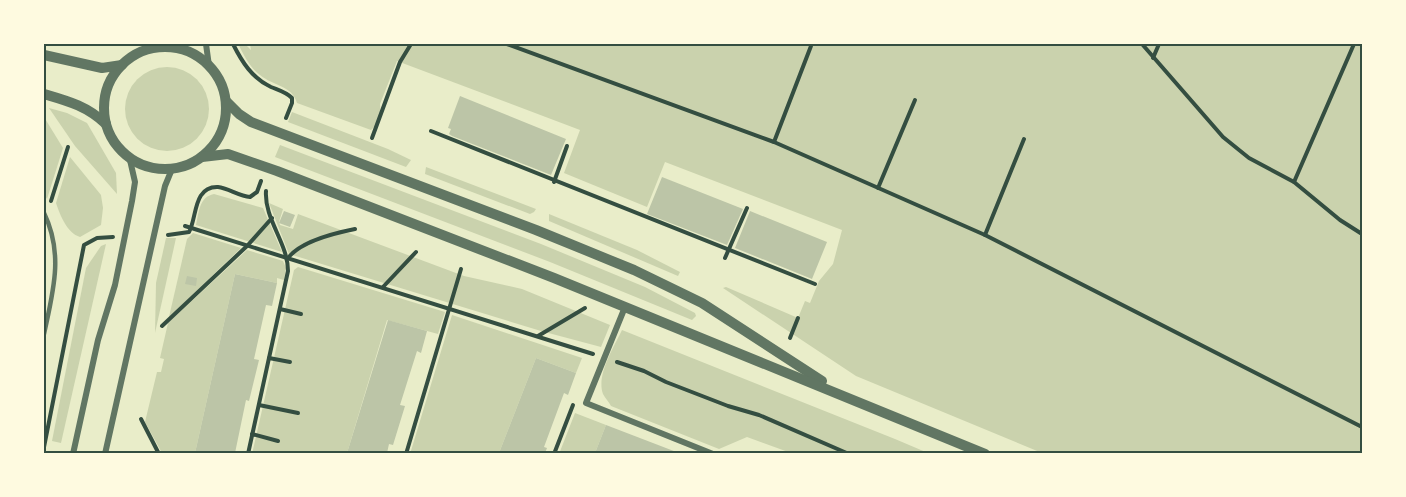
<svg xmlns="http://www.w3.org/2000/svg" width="1406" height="497" font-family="'Fira Sans',sans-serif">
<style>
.green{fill:#cad2ad}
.building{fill:#bcc5a7}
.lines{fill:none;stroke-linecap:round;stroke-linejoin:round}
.path{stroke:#344e41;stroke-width:4}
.service{stroke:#617663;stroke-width:4.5}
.minor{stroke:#617663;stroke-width:6}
.tertiary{stroke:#617663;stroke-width:10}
.neatline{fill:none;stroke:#344e41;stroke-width:2}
</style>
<rect width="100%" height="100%" fill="#e9edc9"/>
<!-- green -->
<g class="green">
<path d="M238 44H245L251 50 250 44H1362V453H1042L856 376 723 288 726 287 798 318 805 301 810 303 819 281 833 264 842 230 665 162 647 207 564 173 580 130 397 61 380 104C381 113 378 124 371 130L297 103C292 85 273 86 260 75 250 68 244 55 238 44Z"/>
<circle cx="167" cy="109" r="42"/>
<path d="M49 108 67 113 87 123 116 173 117 194 75 146Z"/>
<path d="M292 112 388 149 411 160 406 167 288 122Z"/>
<path d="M44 117 63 148 47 199 44 194Z"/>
<path d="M280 145 541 244 645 287 695 313 696 316 692 320 550 262 275 157Z"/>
<path d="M70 157 101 195 103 208 101 225 80 237C67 233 60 215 56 203Z"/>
<path d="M426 167 536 209 534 212 530 214 425 174Z"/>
<path d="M214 194 263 208 282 252 196 225C199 212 199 197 214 194Z"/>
<path d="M269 203 283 209 279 222 280 225 293 229 298 214 464 276 522 289 610 325 601 347 541 331 289 254Z"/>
<path d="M549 214 637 250 680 272 678 276 549 221Z"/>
<path d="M193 233 241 248 169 317 187 239Z"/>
<path d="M166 238H176L155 333 156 283Z"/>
<path d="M106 244 61 443 52 441 86 268 101 246Z"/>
<path d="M247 250 283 261 286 268 284 280 277 278V283L235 274 195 453H162L145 422 157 372H161L164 359 160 358 168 323Z"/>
<path d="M298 267 445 312 438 334 387 320 347 453 252 454 294 270Z"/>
<path d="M452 315 582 358 576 373 536 358 499 453 410 454Z"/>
<path d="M622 330 895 439 928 453H791L747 437 719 449 611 406C609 402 605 398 603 394 596 375 614 347 622 330Z"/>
<path d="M575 413 606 425 595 453 559 454Z"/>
</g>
<!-- building -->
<g class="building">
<path d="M460 96 566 139 551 175 452 136 449 134 451 129 448 128Z"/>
<path d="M662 177 743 209 727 245 647 214Z"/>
<path d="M284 211 295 215 290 227 279 223Z"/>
<path d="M750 211 827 242 812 279 735 248Z"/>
<path d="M235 274 277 283 272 306 266 305 254 359 259 360 249 401 246 400 235 453H195Z"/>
<path d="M187 276 197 278 196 286 185 284Z"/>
<path d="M388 320 427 331 421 353 417 351 400 405 405 406 393 445 389 444 387 453H347Z"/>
<path d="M536 358 576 373 568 395 564 393 544 447 547 448 545 453H499Z"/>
<path d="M606 425 679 453H595Z"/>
</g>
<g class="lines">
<!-- path -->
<g class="path">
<path d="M233 44C242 62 252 78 271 87 278 90 286 92 292 98V103L286 118"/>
<path d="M507 44 774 142 985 235 1362 427"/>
<path d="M1142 44 1223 137 1249 158 1294 182 1340 220 1362 234"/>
<path d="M1153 58 1159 44"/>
<path d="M431 131 815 284"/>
<path d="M372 138 400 62 411 44"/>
<path d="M774 142 811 46"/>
<path d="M554 182 567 146"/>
<path d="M1294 182 1354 44"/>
<path d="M878 188 915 100"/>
<path d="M51 201 68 147"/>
<path d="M185 226 593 354"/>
<path d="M168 235 189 232C197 218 193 186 218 187 228 188 239 196 250 197L257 192 261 181"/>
<path d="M985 235 1024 139"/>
<path d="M288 258C300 242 335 233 355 229"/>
<path d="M725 258 747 208"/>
<path d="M383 287 416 252"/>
<path d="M280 309 301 314"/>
<path d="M162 326 247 246 272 218"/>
<path d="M538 336 585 308"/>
<path d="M790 338 798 318"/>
<path d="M269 358 290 362"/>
<path d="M617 362 644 371 666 382 728 406 759 415 849 454"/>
<path d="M259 405 298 413"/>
<path d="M141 419 159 454"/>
<path d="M252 434 278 441"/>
<path d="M44 447 84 245 97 238 113 237"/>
<path d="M248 454 288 271C288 243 264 219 266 191"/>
<path d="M406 454 461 269"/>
<path d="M554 454 573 405"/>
</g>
<!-- service -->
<path class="service" d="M44 213C64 254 53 292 44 334"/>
<!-- minor -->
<g class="minor">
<path d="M206 44 209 66"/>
<path d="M153 48 158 44"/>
<path d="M625 307 586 403 713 454"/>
<path d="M73 454 98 340 115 285 132 201 135 182 130 160"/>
<path d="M105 454 165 186 172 169"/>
</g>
<!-- tertiary -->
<g class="tertiary">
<circle cx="165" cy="108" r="61"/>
<path d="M44 55 102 68 122 65"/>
<path d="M44 94C68 101 87 106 106 124"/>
<path d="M226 101 239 114 251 122 536 230 634 270 702 303 822 381"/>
<path d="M202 157 228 154 277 171 554 278 985 454"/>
</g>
</g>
<!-- border -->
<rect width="1406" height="497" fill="none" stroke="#fefae0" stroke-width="90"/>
<rect x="45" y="45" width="1316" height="407" class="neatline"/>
</svg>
